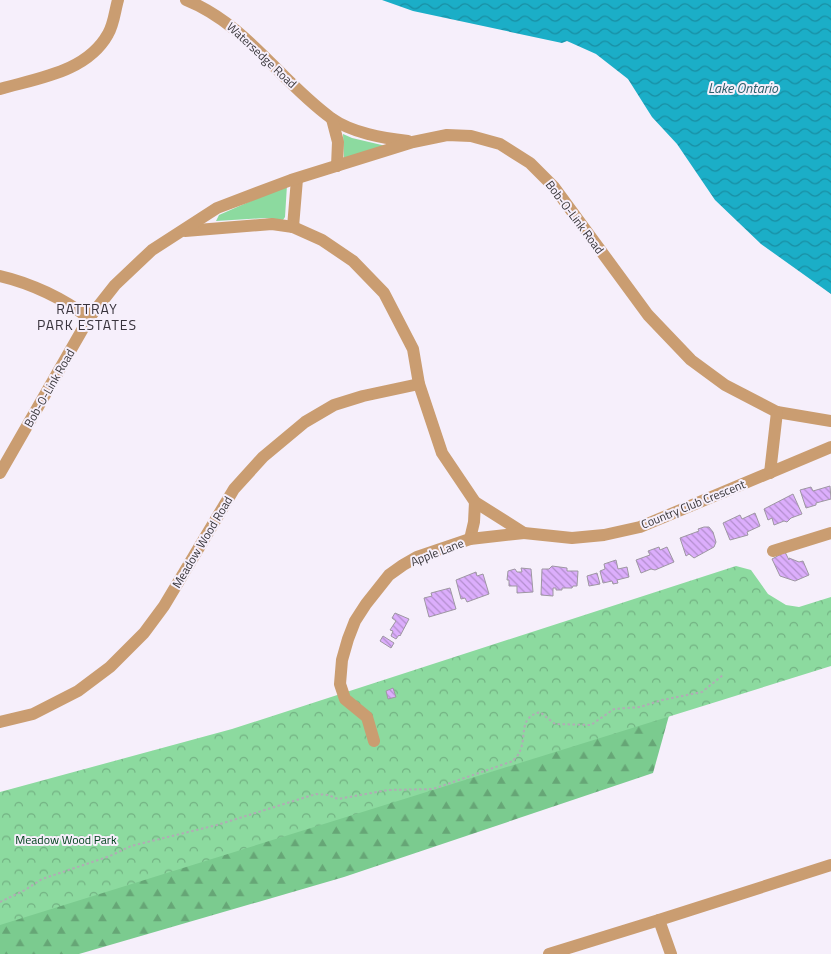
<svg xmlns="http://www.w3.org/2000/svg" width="831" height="954" font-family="'Titillium Web',sans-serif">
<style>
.grass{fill:#8cda9f}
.forest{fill:url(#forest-firs)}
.park{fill:url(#park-crowns)}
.water{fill:url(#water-waves)}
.building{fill:url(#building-back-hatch);stroke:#9e97a2}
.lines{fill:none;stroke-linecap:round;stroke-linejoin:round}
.path{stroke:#b1acb5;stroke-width:2;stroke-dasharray:2.5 2.5;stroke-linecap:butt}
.minor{stroke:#ca9d71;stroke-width:12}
.labels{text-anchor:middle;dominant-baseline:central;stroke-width:4;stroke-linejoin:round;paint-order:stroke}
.street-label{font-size:12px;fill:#373539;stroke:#f6effb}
.park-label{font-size:12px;fill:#01411c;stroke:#f6effb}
.water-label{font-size:14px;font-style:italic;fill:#2a5f6a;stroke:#f6effb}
.neighbourhood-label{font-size:14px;letter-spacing:1px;fill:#38333c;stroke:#f6effb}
</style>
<defs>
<pattern id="forest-firs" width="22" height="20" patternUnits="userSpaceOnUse" patternTransform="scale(1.25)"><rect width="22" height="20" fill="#7bcb8f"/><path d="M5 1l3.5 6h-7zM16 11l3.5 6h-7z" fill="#66a676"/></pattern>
<pattern id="park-crowns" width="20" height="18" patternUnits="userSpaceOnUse" patternTransform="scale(1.25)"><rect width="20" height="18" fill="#8cda9f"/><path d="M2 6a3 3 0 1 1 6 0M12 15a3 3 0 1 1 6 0" fill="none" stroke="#73b283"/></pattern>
<pattern id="water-waves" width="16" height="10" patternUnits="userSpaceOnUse" patternTransform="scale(1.25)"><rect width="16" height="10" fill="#1baec7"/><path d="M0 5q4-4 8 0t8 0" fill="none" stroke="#198ea3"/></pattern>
<pattern id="building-back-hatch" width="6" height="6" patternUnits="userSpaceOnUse" patternTransform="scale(1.25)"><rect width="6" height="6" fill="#dcaefc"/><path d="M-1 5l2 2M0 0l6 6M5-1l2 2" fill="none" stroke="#b38ecd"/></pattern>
</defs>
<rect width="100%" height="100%" fill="#f6effb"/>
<!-- grass -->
<g class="grass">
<path d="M343 134 352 138 386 146 344 158Z"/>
<path d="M287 185 285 217 283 220 265 218 216 221 219 215Z"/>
</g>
<!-- forest -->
<path class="forest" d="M670 712 653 773 344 877 79 954H0V908Z"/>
<!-- park -->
<path class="park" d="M736 566 751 570 768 594 786 605 799 607 831 597V666L0 925V792L232 729Z"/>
<!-- water -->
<path class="water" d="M382 0H831V294L761 244 715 200 677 144 652 117 628 79 596 54 567 41 562 43 413 11Z"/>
<!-- building -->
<g class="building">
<path d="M830 486 831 499 816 503V505L806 508 800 490 811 487 813 491Z"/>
<path d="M793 494 802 514 791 518 787 522 784 521 774 525 772 518 768 520 764 509Z"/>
<path d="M755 513 760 526 747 532 748 535 730 540 723 523 740 515 742 519Z"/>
<path d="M704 527H709L713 532 716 542 714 547 694 558 689 554 686 556 680 538 699 531 698 529Z"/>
<path d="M659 547 660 550 667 547 674 562 655 570 651 569 641 573 636 560 650 555 648 551Z"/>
<path d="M785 552 789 560V558L799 562 803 561 809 575 795 581 780 576 772 559Z"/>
<path d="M616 560 618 569 627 567 629 577 617 580 618 583 613 584 612 581 603 583 600 571 605 569 604 564Z"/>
<path d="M552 566 567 568V571H578L577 586H573L572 588H562V590H556V588H553V596L541 595 542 569H549Z"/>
<path d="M521 568 531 569 533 592 517 593V586H509V580H507L508 571 515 569 517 572H522Z"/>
<path d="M476 572 477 576 483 574 489 594 467 602 465 598 461 599 456 580Z"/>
<path d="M597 573 600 584 589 586 587 576Z"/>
<path d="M450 588 456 609 429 617 424 598 432 596 431 593Z"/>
<path d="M395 613 409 619 400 636 399 635 396 639 391 636 393 631 390 630 396 621 392 618Z"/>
<path d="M383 636 394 643 391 648 380 641Z"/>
<path d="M393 688 396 697 388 699 386 691Z"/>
</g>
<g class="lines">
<!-- path -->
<path class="path" d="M0 902 25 890 42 879 110 856 131 846 217 825 316 794 328 795 338 799 388 790 433 789 513 761C515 758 519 755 520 751 527 735 518 718 540 712L555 724 591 725 614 709 640 707 662 700 702 692 723 675"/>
<!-- minor -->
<g class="minor">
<path d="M186 0C246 24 280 81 331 118 352 133 383 138 408 141"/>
<path d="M0 89C38 78 87 72 108 34 114 24 115 10 118 0"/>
<path d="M332 119 338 142 337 166"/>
<path d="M293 227 297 179"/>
<path d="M185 231 272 224 293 227 322 240 353 261 384 293 413 349 419 384 442 453 475 502 524 533 572 538 604 535 640 527 831 447"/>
<path d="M0 276C31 283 64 299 89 318"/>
<path d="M0 473 89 318 115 285 152 250 217 208 291 180 413 142 447 135 471 136 500 144 530 163 554 187 648 315 691 360 725 385 777 412 831 421"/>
<path d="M770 473 777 412"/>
<path d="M470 539 474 522 475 502"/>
<path d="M773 551 831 533"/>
<path d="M0 722 33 714 78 691 110 667 144 633 164 606 234 489 263 457 305 422 334 405 363 396 419 384"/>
<path d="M374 741 367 717 345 699 340 684 342 660 348 639 355 621 366 604 389 575 403 565 417 557 470 539 524 533"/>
<path d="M549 954 659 920"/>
<path d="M671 954 659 920 831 865"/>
</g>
</g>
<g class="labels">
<!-- street labels -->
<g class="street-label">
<text transform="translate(262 55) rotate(43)">Watersedge Road</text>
<text transform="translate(575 217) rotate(53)">Bob-O-Link Road</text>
<text transform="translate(49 388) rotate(-60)">Bob-O-Link Road</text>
<text transform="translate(693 504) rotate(-22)">Country Club Crescent</text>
<text transform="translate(202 542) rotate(-59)">Meadow Wood Road</text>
<text transform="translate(437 552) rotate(-21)">Apple Lane</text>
</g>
<!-- park labels -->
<g class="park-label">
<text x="66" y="839">Meadow Wood Park</text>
</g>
<!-- water labels -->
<g class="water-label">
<text x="743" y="87">Lake Ontario</text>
</g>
<!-- neighbourhood labels -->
<g class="neighbourhood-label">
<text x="87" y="308">RATTRAY<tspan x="87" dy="16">PARK ESTATES</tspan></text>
</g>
</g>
</svg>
